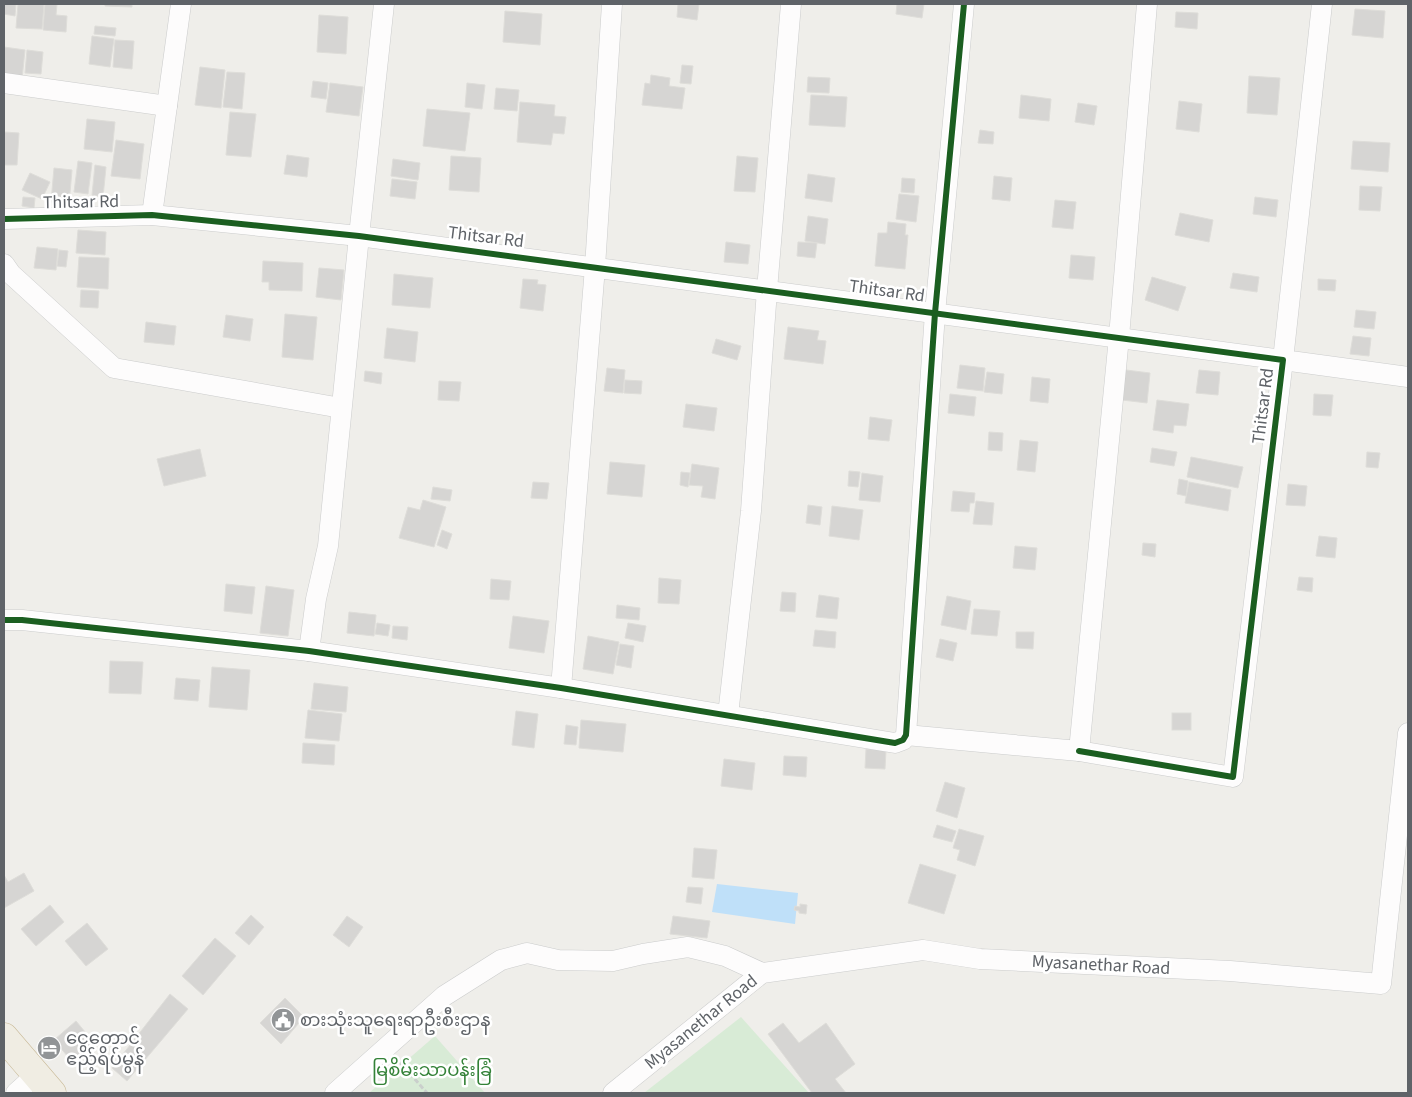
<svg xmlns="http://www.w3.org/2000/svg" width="1412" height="1097" font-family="'Source Sans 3','Noto Sans Myanmar',sans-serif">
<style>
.green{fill:#d8ebd6}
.water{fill:#bfe0f9}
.building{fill:#d6d5d3;stroke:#deddd9}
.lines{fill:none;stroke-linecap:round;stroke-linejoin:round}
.minor-casing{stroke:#cbcccc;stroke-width:21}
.highway-casing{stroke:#c8b996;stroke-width:29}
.path{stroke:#cacfcc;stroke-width:3;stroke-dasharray:5 2.5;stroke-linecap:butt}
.minor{stroke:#fdfcfc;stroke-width:20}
.highway{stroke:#f0ede3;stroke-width:28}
.cycleway-casing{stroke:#fff;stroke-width:9}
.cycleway{stroke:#1b5e20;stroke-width:6}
.labels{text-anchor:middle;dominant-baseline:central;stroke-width:5;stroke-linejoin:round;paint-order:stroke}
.street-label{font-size:18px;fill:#5f6368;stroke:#fff}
.poi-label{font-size:18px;fill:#5f6368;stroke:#fff;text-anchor:start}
.park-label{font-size:18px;fill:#348238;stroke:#fff}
</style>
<rect width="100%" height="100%" fill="#efeeea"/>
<!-- green -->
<g class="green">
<path d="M741 1017 809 1093H644Z"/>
<path d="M435 1036 485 1093H369Z"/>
</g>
<!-- water -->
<path class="water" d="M717 884 798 893 795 924 712 912Z"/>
<!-- building -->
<g class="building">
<path d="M4 4H16L15 16 4 14Z"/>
<path d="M18 4H44L42 29 16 28Z"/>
<path d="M45 4H57L56 15 67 16 66 32 43 30Z"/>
<path d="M105 4H132V7L105 6Z"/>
<path d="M678 4H699L697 20 677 17Z"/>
<path d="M897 4H924L922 18 896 14Z"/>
<path d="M1355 9 1385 11 1383 38 1352 35Z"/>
<path d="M505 11 542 14 540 45 503 42Z"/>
<path d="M1176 12 1198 13 1197 29 1175 27Z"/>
<path d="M319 15 348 17 346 54 317 52Z"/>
<path d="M95 26 116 28 115 36 94 34Z"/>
<path d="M92 36 114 39 110 67 89 64Z"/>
<path d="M115 40 134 41 132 69 113 67Z"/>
<path d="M4 47 25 50 22 79 4 77Z"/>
<path d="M27 50 43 52 41 74 25 73Z"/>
<path d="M682 65 693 66 691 84 680 83Z"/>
<path d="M200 67 225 70 221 108 195 105Z"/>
<path d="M227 72 245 73 242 109 223 107Z"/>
<path d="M651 75 670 78 669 86 685 88 682 109 642 105 645 83 650 84Z"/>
<path d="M1249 76 1280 78 1277 115 1247 113Z"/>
<path d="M808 77 830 78 829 93 807 92Z"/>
<path d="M313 81 328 83 326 99 311 97Z"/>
<path d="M330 83 363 87 359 116 326 112Z"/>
<path d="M467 83 485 85 482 109 465 107Z"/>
<path d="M496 88 519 90 517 111 494 109Z"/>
<path d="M811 95 847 97 845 127 809 125Z"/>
<path d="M1021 95 1051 99 1049 121 1019 118Z"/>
<path d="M1179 101 1202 104 1199 132 1176 129Z"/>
<path d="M520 102 555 105 554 116 566 117 564 134 553 133 551 145 517 142Z"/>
<path d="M1078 103 1097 106 1094 125 1075 122Z"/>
<path d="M427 109 470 113 465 151 423 146Z"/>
<path d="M230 112 256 114 251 157 226 155Z"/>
<path d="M87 119 115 122 112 152 84 149Z"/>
<path d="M980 130 994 132 993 144 978 143Z"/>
<path d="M4 132 19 133 17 165H4Z"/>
<path d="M116 140 144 144 140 179 111 176Z"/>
<path d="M1353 141 1390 143 1388 172 1351 169Z"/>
<path d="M287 155 309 158 307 177 284 174Z"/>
<path d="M451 156 481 158 479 192 449 190Z"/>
<path d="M737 156 758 158 755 192 734 191Z"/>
<path d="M393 159 420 163 418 180 391 176Z"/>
<path d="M78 161 92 163 88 194 74 192Z"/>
<path d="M95 165 106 167 103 197 92 195Z"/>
<path d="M54 168 72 170 69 204 51 202Z"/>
<path d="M30 173 50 182 42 199 22 190Z"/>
<path d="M808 174 835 178 832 202 805 198Z"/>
<path d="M994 176 1012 178 1010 201 992 199Z"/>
<path d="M902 178 915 179 914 193 901 192Z"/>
<path d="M392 179 417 182 415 199 390 196Z"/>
<path d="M1360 186 1382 187 1380 211 1359 210Z"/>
<path d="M899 194 919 196 916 222 896 219Z"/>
<path d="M23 197 35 198 34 208 22 206Z"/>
<path d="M1255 197 1278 200 1276 217 1253 214Z"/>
<path d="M1055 200 1076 202 1073 229 1052 227Z"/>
<path d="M1180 213 1213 220 1209 242 1175 235Z"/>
<path d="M808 216 828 219 825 244 805 241Z"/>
<path d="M888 222 906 224 905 235H908L905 269 875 266 878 233H887Z"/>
<path d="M78 230 106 232 105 255 76 253Z"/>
<path d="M726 242 750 245 748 264 724 262Z"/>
<path d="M798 242 817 243 815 258 797 256Z"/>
<path d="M37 247 58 249 56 270 34 268Z"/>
<path d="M59 250 68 251 66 267 57 266Z"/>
<path d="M1071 255 1095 257 1093 280 1069 278Z"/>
<path d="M79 257 109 258 108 289 77 287Z"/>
<path d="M263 261 303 263 302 291 269 290V282H262Z"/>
<path d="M319 268 344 270 341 300 316 297Z"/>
<path d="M1233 273 1259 277 1257 292 1230 288Z"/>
<path d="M394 274 433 278 430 308 392 305Z"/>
<path d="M1152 277 1186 287 1178 311 1145 300Z"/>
<path d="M523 279 538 280 537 284 546 285 543 311 520 308Z"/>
<path d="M1318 279 1336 280 1335 291 1318 290Z"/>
<path d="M81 290 99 291 98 308 80 307Z"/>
<path d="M1356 310 1376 312 1374 329 1354 327Z"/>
<path d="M285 314 317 317 313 360 282 357Z"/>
<path d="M226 315 253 319 250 341 223 337Z"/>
<path d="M146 322 176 326 174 345 144 342Z"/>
<path d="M788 327 819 331 817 340 826 341 823 364 784 359Z"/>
<path d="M387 328 418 332 415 362 384 358Z"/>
<path d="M1353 336 1371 338 1369 356 1350 354Z"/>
<path d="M716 339 741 346 737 360 712 353Z"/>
<path d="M960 365 985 368 983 391 957 388Z"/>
<path d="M607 368 625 370 623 393 604 391Z"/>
<path d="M1118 369 1150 373 1147 403 1114 399Z"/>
<path d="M1199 370 1220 372 1218 395 1196 393Z"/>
<path d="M365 371 382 373 381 384 364 381Z"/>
<path d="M987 372 1004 374 1002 394 984 392Z"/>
<path d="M1032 377 1050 379 1048 403 1030 401Z"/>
<path d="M625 380 642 381 641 394 624 393Z"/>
<path d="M439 381 461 382 459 401 438 400Z"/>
<path d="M950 394 976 397 974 416 948 413Z"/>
<path d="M1314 394 1333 395 1331 416 1313 415Z"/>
<path d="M1157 400 1189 404 1186 426 1174 425 1173 433 1153 430Z"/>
<path d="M686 404 717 408 714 431 683 427Z"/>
<path d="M870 417 892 420 889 441 868 439Z"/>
<path d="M989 432 1003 433 1002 451 988 450Z"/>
<path d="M1020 440 1038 442 1035 472 1017 470Z"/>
<path d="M1152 448 1177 452 1174 466 1150 462Z"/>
<path d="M200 449 206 476 164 486 157 459Z"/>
<path d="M1367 452 1380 453 1378 468 1366 467Z"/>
<path d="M1191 457 1243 467 1238 488 1187 477Z"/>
<path d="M610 462 645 465 642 497 607 494Z"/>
<path d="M692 464 719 468 715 499 701 497 703 486 689 485Z"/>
<path d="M849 471 860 472 858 487 848 486Z"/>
<path d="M681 472 690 473 688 487 680 485Z"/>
<path d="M862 473 883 476 880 502 859 500Z"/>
<path d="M1179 479 1188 481 1186 496 1177 494Z"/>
<path d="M533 482 549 483 547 499 531 498Z"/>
<path d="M1189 482 1231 490 1228 511 1185 503Z"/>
<path d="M1288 484 1307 486 1305 506 1286 505Z"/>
<path d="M433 487 452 490 450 501 431 499Z"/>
<path d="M953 491 975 493 974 503H970L969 512 951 511Z"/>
<path d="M423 500 446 507 434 547 399 538 408 507 420 510Z"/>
<path d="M976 501 994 503 992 525 973 524Z"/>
<path d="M808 505 822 507 820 525 806 523Z"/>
<path d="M832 506 863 510 859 540 829 536Z"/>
<path d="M442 530 452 534 447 549 437 545Z"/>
<path d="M1319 536 1337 538 1335 558 1316 556Z"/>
<path d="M1143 543 1156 544 1155 557 1142 555Z"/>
<path d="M1015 546 1037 548 1035 570 1013 568Z"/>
<path d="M1299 577 1313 578 1312 592 1297 590Z"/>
<path d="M659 578 681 580 679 604 658 603Z"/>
<path d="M491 579 511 581 509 600 490 599Z"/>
<path d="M226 584 255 587 252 614 224 611Z"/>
<path d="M266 586 294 590 288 636 260 633Z"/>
<path d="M782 592 796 593 795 612 780 611Z"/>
<path d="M819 595 839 598 837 619 816 617Z"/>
<path d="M947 596 971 601 966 630 941 625Z"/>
<path d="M617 605 640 608 639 620 616 618Z"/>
<path d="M974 609 1000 611 997 636 971 634Z"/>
<path d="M349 612 376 615 374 636 347 633Z"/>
<path d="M513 616 549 621 544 653 509 648Z"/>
<path d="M377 623 390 625 388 636 375 634Z"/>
<path d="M628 623 646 626 643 642 625 638Z"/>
<path d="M393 626 408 627 407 640 392 638Z"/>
<path d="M815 630 836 632 835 648 813 646Z"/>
<path d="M1016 632H1034L1033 649 1016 648Z"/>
<path d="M588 636 619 642 613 674 583 669Z"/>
<path d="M940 639 957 643 953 661 936 657Z"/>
<path d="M620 644 634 646 631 668 616 665Z"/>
<path d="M110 661 143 662 141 694 109 693Z"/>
<path d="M212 667 250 670 247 710 209 707Z"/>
<path d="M176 678 200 680 198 701 174 699Z"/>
<path d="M314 683 348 687 346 712 311 709Z"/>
<path d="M308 710 342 714 339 741 305 738Z"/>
<path d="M516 711 538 714 534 748 512 745Z"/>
<rect x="1172" y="713" width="19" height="17"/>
<path d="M581 720 626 724 623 752 579 748Z"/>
<path d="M566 725 578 727 576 745 564 744Z"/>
<path d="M303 743 335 745 334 765 302 763Z"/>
<path d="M866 749 886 751 885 769 865 768Z"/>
<path d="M784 756 807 757 806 777 783 775Z"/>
<path d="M724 759 755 763 752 790 721 786Z"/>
<path d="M945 782 965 788 957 818 936 811Z"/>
<path d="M937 825 956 831 952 842 933 837Z"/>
<path d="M959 829 984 836 975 866 957 860 960 850 953 848Z"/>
<path d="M694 848 717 850 714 879 692 877Z"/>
<path d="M920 864 956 875 944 914 908 903Z"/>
<path d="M24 873 34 891 4 908V875L8 882Z"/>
<path d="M688 887 703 888 701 904 686 902Z"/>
<path d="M800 904 807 905 806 914 799 913V911L794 910 795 906 800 907Z"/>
<path d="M50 905 64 922 36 946 21 929Z"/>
<path d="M251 915 264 927 249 945 235 933Z"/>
<path d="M347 916 363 927 349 947 333 935Z"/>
<path d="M673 916 710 921 707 938 670 934Z"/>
<path d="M87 923 108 949 86 966 65 941Z"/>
<path d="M215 938 236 956 203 995 182 976Z"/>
<path d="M170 994 188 1009 127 1081 112 1068Z"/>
<path d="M285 998 304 1017 281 1044 260 1023Z"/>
<path d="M76 1021 95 1044 73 1063 54 1040Z"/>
<path d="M783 1023 799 1043 826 1023 855 1064 835 1079 846 1093H812L768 1034Z"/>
</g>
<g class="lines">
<!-- minor casing -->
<g class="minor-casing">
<g id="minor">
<path d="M1322 4 1283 360 1408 377"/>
<path d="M4 83 167 106"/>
<path d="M152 215 181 4"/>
<path d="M4 219 152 215 359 236 1283 360 1233 777 1079 751"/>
<path d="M4 264 11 274 114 368 341 408"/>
<path d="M4 620H22L309 651 561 688 895 743 903 740 906 735 935 313 964 4"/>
<path d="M309 651 316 599 328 546 359 236 384 4"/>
<path d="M561 688 595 267 612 4"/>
<path d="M728 715 751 511 767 290 791 4"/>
<path d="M906 735 1079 751 1119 337 1147 4"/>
<path d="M16 1093 36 1075"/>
<path d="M335 1093 444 996 501 960 527 953 558 960 613 961 643 954 688 947 725 956 762 973"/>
<path d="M613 1093 762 973 923 950 980 959 1230 971 1381 984 1408 733"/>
</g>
</g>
<!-- highway casing -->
<g class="highway-casing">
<path id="highway" d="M4 1037 52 1093"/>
</g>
<!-- path -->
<path class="path" d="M400 1062 427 1093"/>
<!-- minor -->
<use href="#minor" class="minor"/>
<!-- highway -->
<use href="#highway" class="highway"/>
<!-- cycleway casing -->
<g class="cycleway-casing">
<g id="cycleway">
<path d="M4 219 152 215 359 236 1283 360 1233 777 1079 751"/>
<path d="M4 620H22L309 651 561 688 895 743 903 740 906 735 935 313 964 4"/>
</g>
</g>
<!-- cycleway -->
<use href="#cycleway" class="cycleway"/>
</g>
<!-- icons -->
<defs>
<g id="civic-disc" transform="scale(1.25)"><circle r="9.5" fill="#919496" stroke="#fff"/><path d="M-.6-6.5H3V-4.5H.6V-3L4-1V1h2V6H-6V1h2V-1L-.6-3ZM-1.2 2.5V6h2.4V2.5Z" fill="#fff"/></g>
<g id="hotel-disc" transform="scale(1.25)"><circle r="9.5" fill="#919496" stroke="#fff"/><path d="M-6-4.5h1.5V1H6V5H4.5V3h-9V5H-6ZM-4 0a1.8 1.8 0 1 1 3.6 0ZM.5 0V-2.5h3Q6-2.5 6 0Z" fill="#fff"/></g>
</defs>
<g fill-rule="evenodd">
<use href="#civic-disc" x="283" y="1020"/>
<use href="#hotel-disc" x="49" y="1048"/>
</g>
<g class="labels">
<!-- street labels -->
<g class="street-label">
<text transform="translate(81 202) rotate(-1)">Thitsar Rd</text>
<text transform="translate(486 237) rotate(7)">Thitsar Rd</text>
<text transform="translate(887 291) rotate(8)">Thitsar Rd</text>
<text transform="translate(1263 406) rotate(-83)">Thitsar Rd</text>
<text transform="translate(1101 965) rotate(3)">Myasanethar Road</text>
<text transform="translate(701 1022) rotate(-39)">Myasanethar Road</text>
</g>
<!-- poi labels -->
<g class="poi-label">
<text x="300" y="1020">စားသုံးသူရေးရာဦးစီးဌာန</text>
<text x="66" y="1038">ငွေတောင်<tspan x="66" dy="21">ဧည့်ရိပ်မွန်</tspan></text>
</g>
<!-- park labels -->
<g class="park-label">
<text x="432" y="1070">မြစိမ်းသာပန်းခြံ</text>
</g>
</g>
<!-- border -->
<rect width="1412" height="1097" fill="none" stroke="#5f6368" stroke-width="10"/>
</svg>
